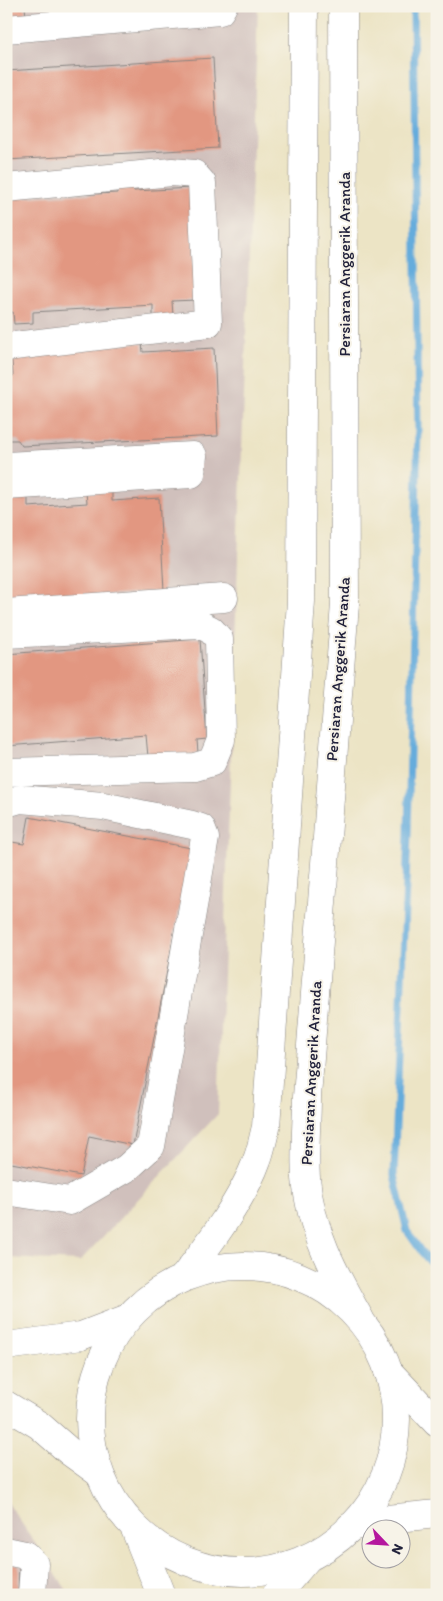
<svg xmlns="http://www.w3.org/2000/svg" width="443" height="1601" font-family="Itim,sans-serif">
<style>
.industrial{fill:#d0c0bc}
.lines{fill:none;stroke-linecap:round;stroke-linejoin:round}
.stream{stroke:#65acdc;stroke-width:7}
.building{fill:#e29781}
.minor-casing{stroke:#878380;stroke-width:29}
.major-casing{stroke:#878380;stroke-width:29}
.minor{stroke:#fff;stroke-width:28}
.major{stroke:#fff;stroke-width:28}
.labels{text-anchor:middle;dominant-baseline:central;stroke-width:4;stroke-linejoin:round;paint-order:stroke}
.street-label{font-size:16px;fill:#22223b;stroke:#f7f3e8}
</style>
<rect width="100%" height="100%" fill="#f7f3e8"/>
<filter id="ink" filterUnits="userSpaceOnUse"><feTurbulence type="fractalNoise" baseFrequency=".02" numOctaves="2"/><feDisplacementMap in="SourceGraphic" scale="10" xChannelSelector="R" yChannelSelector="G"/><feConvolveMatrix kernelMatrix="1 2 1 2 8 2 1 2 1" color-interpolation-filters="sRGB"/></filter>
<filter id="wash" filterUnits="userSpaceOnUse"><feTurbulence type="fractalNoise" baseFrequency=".0096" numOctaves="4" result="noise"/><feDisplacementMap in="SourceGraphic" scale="20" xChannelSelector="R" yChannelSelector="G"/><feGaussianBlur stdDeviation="1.12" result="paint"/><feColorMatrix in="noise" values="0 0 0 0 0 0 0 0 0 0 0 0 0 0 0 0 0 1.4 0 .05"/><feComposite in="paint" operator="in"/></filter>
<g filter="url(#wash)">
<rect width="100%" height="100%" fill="#ece4c5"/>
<!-- industrial -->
<g class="industrial">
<path d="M6 6H258L218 1114 80 1261 6 1258Z"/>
<path d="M6 1500 70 1595H6Z"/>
</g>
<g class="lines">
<!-- stream -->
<path class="stream" d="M413 6 418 429 408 834 394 1175 407 1231 423 1254 437 1270"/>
</g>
<g id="blocks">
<!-- building -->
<g class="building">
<path d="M6 6H25L26 18 6 19Z"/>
<path d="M213 58 218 148 6 160V71Z"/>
<path d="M133 181 134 191 191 188 196 300 172 301 173 316 153 317V305L33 312V323L14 324 13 312 6 313V198L117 193V182Z"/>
<path d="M142 343 143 352 214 348 218 436 22 446 18 440H6V377L13 376 11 350Z"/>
<path d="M112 491V501L159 498 164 591 6 601V498L28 497V507L87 503 86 492Z"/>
<path d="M200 639 207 739 197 740 198 753 148 757 146 735 6 746V654Z"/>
<path d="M29 817 191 848 133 1145 89 1136 81 1176 6 1162V841L24 844Z"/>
<path d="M6 1562 19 1565 18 1595H6Z"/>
</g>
</g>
</g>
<g filter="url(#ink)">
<use href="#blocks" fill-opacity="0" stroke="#878380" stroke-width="1"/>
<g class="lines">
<!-- minor casing -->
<g class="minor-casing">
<g id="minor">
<path d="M6 29 220 11 223 6"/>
<path d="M6 188 172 172 194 174 202 183 208 323 6 347"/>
<path d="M6 466 193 456 191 474 6 486"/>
<path d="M6 613 224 598"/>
<path d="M6 634 199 624 211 630 219 639 221 740 212 762 195 767 6 772"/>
<path d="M6 803 20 799 103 806 192 825 201 828 205 838 151 1146 127 1168 70 1201 6 1191"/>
<path d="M6 1551 25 1555 34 1564 32 1595"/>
</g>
</g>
<!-- major casing -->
<g class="major-casing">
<g id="major">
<path d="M343 6 345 604 307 1097C307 1124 304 1151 306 1178 310 1229 335 1275 360 1319"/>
<circle cx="243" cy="1419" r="153"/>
<path d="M184 1277C209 1244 243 1199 257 1160 261 1150 263 1138 266 1127L301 601 304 6"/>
<path d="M6 1346 81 1336 128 1318"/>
<path d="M388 1371 437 1423"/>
<path d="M6 1405 39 1425 70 1452 99 1473"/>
<path d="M350 1527 387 1519 437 1514"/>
<path d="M135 1529 161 1595"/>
<path d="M276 1595 307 1559"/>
</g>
</g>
<!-- minor -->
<use href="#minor" class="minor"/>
<!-- major -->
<use href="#major" class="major"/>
</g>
</g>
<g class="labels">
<!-- street labels -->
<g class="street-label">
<text transform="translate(344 264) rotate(-90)">Persiaran Anggerik Aranda</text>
<text transform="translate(338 669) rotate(-86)">Persiaran Anggerik Aranda</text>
<text transform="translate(311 1073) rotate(-87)">Persiaran Anggerik Aranda</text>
</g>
</g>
<!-- margin -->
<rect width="443" height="1601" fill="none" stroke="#f7f3e8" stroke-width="25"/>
<!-- north arrow -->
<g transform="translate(386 1544) rotate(115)"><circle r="24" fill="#f7f3e8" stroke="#a29fa3"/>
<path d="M0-4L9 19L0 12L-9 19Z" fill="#b5179e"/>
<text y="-8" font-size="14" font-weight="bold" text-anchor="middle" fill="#22223b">N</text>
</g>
</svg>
